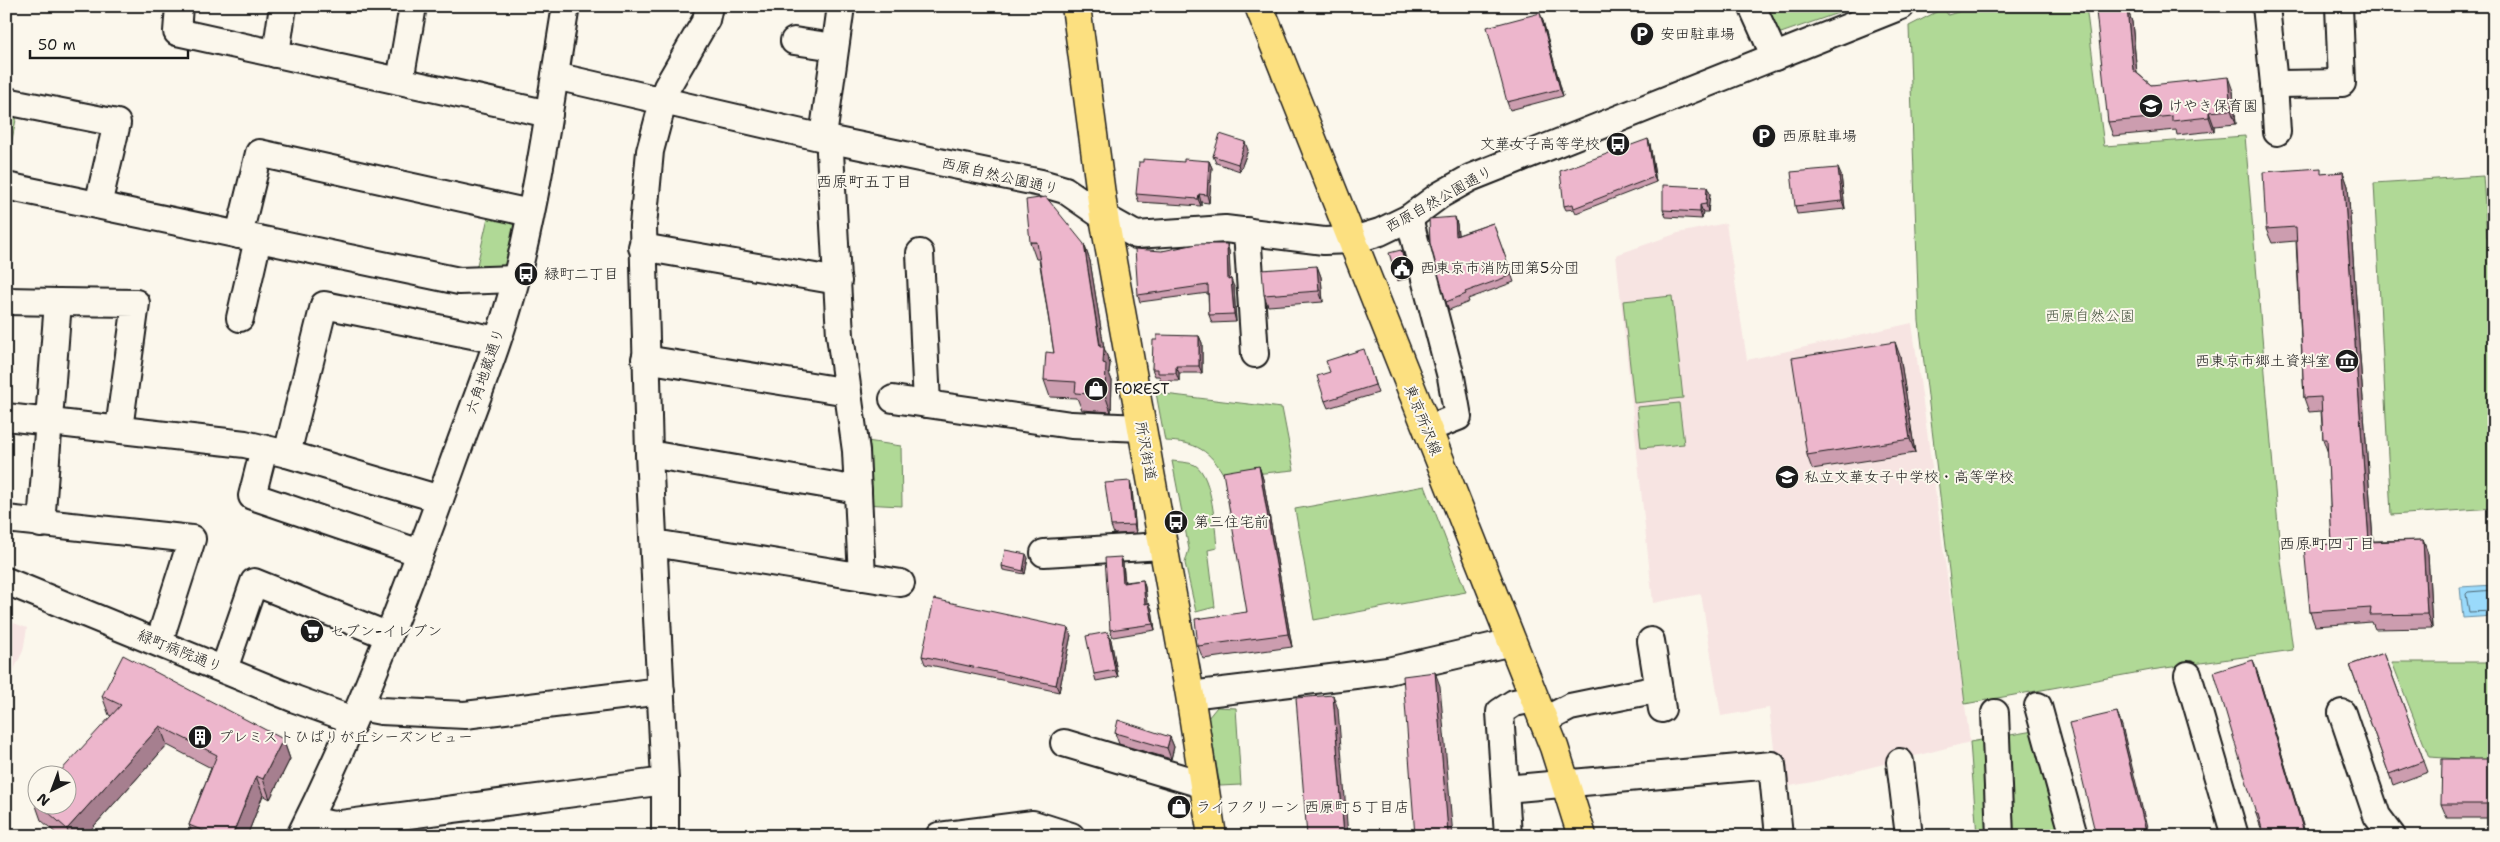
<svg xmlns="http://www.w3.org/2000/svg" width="2500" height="842" font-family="'Shantell Sans','Klee One',sans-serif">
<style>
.built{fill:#f7e4e2}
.green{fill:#b0d996;stroke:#667a59}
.water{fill:#9adafb;stroke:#688ea2}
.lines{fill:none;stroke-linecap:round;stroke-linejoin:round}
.shore{stroke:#4e6875;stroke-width:1}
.minor-casing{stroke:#1c1c1c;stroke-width:30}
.major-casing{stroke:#1c1c1c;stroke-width:31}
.minor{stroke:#fbf7ec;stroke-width:26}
.major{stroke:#fce080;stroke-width:28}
.wall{fill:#cc9daf;stroke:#1c1c1c}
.shaded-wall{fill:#a67f8f;stroke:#1c1c1c}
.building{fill:#edb6cc;stroke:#1c1c1c}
.labels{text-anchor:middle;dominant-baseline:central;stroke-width:4;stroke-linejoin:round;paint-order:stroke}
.poi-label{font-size:15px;fill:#1c1c1c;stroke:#fbf7ec;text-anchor:start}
.street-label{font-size:15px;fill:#1c1c1c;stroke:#fbf7ec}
.park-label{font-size:15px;fill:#485541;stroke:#fbf7ec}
.neighbourhood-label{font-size:16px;fill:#1c1c1c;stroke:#fbf7ec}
</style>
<rect width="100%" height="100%" fill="#fbf7ec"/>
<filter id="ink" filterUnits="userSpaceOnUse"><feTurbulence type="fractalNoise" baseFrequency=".02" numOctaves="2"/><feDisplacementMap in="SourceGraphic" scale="10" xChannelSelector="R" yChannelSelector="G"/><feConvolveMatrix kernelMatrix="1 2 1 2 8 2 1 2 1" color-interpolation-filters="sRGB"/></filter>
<g filter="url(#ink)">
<!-- built -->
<g class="built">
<path d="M1726 223 1747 360 1912 323 1970 742 1813 782 1779 788 1769 708 1721 716 1701 594 1653 603 1616 255 1678 233Z"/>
<path d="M6 620 27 628 23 651 6 686Z"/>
</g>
<!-- green -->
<g class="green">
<path d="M1764 6H1858L1781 33 1771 25Z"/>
<path d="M1977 6H2086L2104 146 2245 136 2281 561 2293 650 2151 670 1965 704 1919 321 1909 26 1944 8 1948 15Z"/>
<path d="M6 107 18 110 6 169Z"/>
<path d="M2483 176 2487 238 2494 239V508L2391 515 2374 183Z"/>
<path d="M489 213 518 218 507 284 474 278Z"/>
<path d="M1672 296 1683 398 1634 403 1623 301Z"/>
<path d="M1156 393 1282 408 1294 470 1225 477C1210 450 1196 442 1165 441Z"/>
<path d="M1679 403 1684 444 1641 448 1637 407Z"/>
<path d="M860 440 901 446 902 506 862 504Z"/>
<path d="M1172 461C1179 462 1189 462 1195 465 1213 476 1215 529 1217 548L1208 550 1215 607 1196 612 1185 563 1189 549Z"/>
<path d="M1425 486 1466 592 1314 620 1295 509Z"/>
<path d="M2392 662H2494V761L2429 757Z"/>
<path d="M1217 707 1236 708 1241 785 1220 786 1208 718Z"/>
<path d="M2039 730 2068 836H1977L1970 742Z"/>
</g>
<!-- water -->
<path class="water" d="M2494 585V616L2463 618 2460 587Z"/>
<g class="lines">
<!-- shore -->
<path class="shore" d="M2494 590 2468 592 2466 594 2469 612 2494 611"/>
<!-- minor casing -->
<g class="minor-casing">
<g id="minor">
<path d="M179 6 177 32 549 114"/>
<path d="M1752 6 1775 57"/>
<path d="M2266 6 2274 84 2277 132"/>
<path d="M794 41 835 47"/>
<path d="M276 54 283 6"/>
<path d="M555 76 832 140 1041 183 1065 190 1104 217 1136 235 1225 229 1324 241 1353 240 1380 232 1409 218 1440 195 1470 178 1901 6"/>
<path d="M400 81 413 6"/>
<path d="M2274 84 2342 83 2339 6"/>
<path d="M6 101 117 123 98 205"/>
<path d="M823 137 841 6"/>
<path d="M832 140 830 152 840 335 856 451 862 577"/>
<path d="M6 186 459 281 516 279"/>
<path d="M1409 218 1451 377 1458 417 1427 429"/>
<path d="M1247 231 1255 354"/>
<path d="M239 235 259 153 530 213"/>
<path d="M642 247 838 281"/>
<path d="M920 253 927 404"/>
<path d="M6 301 58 302 41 524"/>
<path d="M58 302 136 303 119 429"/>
<path d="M240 318 258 239"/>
<path d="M645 359 848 392"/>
<path d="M893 399 1071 425 1142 428"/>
<path d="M6 417 245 444 287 454 440 499"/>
<path d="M264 449 252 496 420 553"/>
<path d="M287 454 324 305 497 340"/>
<path d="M649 454 858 490"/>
<path d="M6 519 192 539 159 642"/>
<path d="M654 543 901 583"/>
<path d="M1044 553 1163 546"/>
<path d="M6 581 295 699 353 720"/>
<path d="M1651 641 1662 709"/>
<path d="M224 669 254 582 389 636"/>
<path d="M2188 675 2235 836"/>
<path d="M1190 695 1388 671 1512 642"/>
<path d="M2038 706 2074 836"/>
<path d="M360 707 381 711 465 715 661 691"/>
<path d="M1995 713 2000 836"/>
<path d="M2342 713 2377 816 2392 836"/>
<path d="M1543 721 1570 707 1658 689"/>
<path d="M1064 743 1205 785"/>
<path d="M1900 762 1909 836"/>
<path d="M1505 789 1772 765 1779 836"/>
<path d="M309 819 333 825 665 781"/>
<path d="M300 836C360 716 407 591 452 466 474 404 500 342 516 279 539 189 551 97 566 6"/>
<path d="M665 836V781L649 454 643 226 650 151 667 87 706 20 709 6"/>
<path d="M939 836 1033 824 1071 836"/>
<path d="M1508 836 1500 712 1514 703 1534 699"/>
</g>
</g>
<!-- major casing -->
<g class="major-casing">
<g id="major">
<path d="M1076 6 1104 217 1190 695 1212 836"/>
<path d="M1259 6 1554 747 1582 836"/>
</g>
</g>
<!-- minor -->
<use href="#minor" class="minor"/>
<!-- major -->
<use href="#major" class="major"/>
</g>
<!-- wall -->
<g class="wall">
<path d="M2127 8 2132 22 2137 73 2151 85 2233 91 2236 124 2214 126V131L2177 135 2176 130 2113 136 2108 122Z"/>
<path d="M1543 21 1563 96 1510 110 1507 102Z"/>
<path d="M1648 139 1650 144 1656 182 1576 213 1574 209 1566 210 1564 206Z"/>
<path d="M1248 150 1240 171 1216 163 1213 156Z"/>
<path d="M1209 161 1212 168 1209 203 1201 202V206L1139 202 1136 194 1184 162Z"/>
<path d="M2343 172 2348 186 2373 541 2423 540 2428 554 2432 628 2375 629 2372 622 2315 626 2310 612 2332 544 2328 453 2323 439 2321 411 2309 412 2304 398 2296 241 2272 243 2266 229 2323 174Z"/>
<path d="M1841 175 1845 209 1797 214 1795 206Z"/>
<path d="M1707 187 1710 194 1708 212H1703L1702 219 1666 217 1663 210Z"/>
<path d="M1455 217 1457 224 1458 235 1493 223 1514 282 1468 299 1469 302 1449 310 1446 302Z"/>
<path d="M1030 242 1084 244 1090 261 1104 348 1110 364 1109 373 1112 381 1111 412 1082 410 1077 398 1050 397 1044 380 1054 353 1039 259H1036Z"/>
<path d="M1227 244 1229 251 1230 280 1234 287 1236 322 1212 323 1209 315 1208 293 1140 302 1138 295 1162 251Z"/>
<path d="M1404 257 1409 278 1397 281 1395 273Z"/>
<path d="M1317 266 1321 277 1323 302 1268 306 1264 295Z"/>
<path d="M1199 336 1202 343V373H1179V381H1161L1159 376H1155L1152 369 1157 340Z"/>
<path d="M1900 356 1915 453 1812 469 1807 455Z"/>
<path d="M1366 357 1378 393 1328 408 1325 401 1330 372Z"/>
<path d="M1259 466 1263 479 1292 647 1203 659 1198 646 1247 612Z"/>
<path d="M1130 481 1132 489 1136 533 1114 534 1111 526Z"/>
<path d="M1121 557 1123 563 1125 582 1143 580 1145 587 1147 603 1152 609 1155 630 1113 637 1110 630Z"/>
<path d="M1028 558 1025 574 1003 570 1002 566Z"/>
<path d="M1108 632 1111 640 1118 677 1096 681 1094 674Z"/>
<path d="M1071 635 1059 692 925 664 922 656Z"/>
<path d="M2384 653 2428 772 2393 785 2350 665Z"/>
<path d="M2258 674 2306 836H2264L2262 828H2261L2256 814Z"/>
<path d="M102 696 283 739 290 759 270 799 263 795 247 836H193L189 825 211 768 167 745 85 836H59L41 820 34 800 38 797V804H68L111 716 109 715Z"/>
<path d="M1115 733 1170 737 1174 747 1171 759 1119 744Z"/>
<path d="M2494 759V818H2447L2441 804Z"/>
</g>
<!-- shaded-wall -->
<g class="shaded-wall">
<path d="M2127 8 2132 22 2138 84 2133 70Z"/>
<path d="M1540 13 1543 21 1563 96 1560 89Z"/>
<path d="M2228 77 2233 91 2236 124 2231 110Z"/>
<path d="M2209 112 2214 126V131L2209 117Z"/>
<path d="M1648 139 1650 144 1656 182 1654 177Z"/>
<path d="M1245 142 1248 150 1240 171 1238 164Z"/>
<path d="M1209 161 1212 168 1209 203 1207 195Z"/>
<path d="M1838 168 1841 175 1845 209 1842 201Z"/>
<path d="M2343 172 2348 186 2374 556 2369 542Z"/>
<path d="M1707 187 1710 194 1708 212 1706 204Z"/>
<path d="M1199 194 1201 202V206L1198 199Z"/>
<path d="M1700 205 1703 212 1702 219 1700 212Z"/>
<path d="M1455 217 1457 224 1459 243 1456 236Z"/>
<path d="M1084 244 1090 261 1104 348 1110 364 1109 373 1112 381 1111 412 1105 395 1103 363Z"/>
<path d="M1227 244 1229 251 1231 287 1228 280Z"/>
<path d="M1401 250 1404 257 1409 278Z"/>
<path d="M1317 266 1321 277 1323 302 1319 291Z"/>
<path d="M1231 279 1234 287 1236 322 1234 314Z"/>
<path d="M1199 336 1202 343V373L1199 366Z"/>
<path d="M1895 342 1900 356 1915 453 1910 439Z"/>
<path d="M1176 366 1179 373V381L1176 373Z"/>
<path d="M1259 466 1263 479 1292 647 1288 634Z"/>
<path d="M1130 481 1132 489 1136 533 1134 525Z"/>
<path d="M2423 540 2428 554 2432 628 2427 614Z"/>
<path d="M1026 554 1028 558 1025 574 1023 571Z"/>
<path d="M1121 557 1123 563 1125 589 1123 583Z"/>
<path d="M1143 580 1145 587 1148 610 1145 604Z"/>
<path d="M1149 603 1152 609 1155 630 1153 624Z"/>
<path d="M1068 628 1071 635 1059 692 1056 685Z"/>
<path d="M1108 632 1111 640 1118 677 1115 670Z"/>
<path d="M2253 660 2258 674 2306 836H2305Z"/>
<path d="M1435 672 1440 686 1453 836H1448Z"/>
<path d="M1333 695 1338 709 1348 836H1344Z"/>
<path d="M2117 712 2122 726 2149 836H2147Z"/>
<path d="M160 726 167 745 85 836H69L67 829Z"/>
<path d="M1170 737 1174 747 1171 759 1167 748Z"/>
<path d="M283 739 290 759 270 799 263 779Z"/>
<path d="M256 776 263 795 247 836H232Z"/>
</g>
<!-- building -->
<g class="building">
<path d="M2127 8 2133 70 2151 85 2228 77 2231 110 2209 112V117L2172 121V116L2108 122 2096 11Z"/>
<path d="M1540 13 1560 89 1507 102 1487 27Z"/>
<path d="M1220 134 1245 142 1238 164 1213 156Z"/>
<path d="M1648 139 1654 177 1574 208 1573 204 1564 206 1560 171Z"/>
<path d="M1143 159 1184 162V159L1209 161 1207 195 1199 194 1198 199 1136 194 1139 162H1143Z"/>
<path d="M1838 168 1842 201 1795 206 1791 172Z"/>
<path d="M2321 168V174L2343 172 2369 542 2423 540 2427 614 2370 615 2371 608 2310 612 2304 546 2332 544 2327 439H2323L2321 397 2304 398 2296 227 2266 229 2263 172Z"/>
<path d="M1663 185 1707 187 1706 204 1700 205V212L1663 210Z"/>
<path d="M1046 197 1084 244 1100 347H1104L1103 363 1106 364 1105 395 1075 393 1076 382 1044 380 1046 352 1054 353 1037 242H1030L1026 200Z"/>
<path d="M1455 217 1456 236 1493 223 1512 275 1465 292 1466 294 1446 302 1430 243 1429 219Z"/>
<path d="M1197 244H1227L1228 280 1231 279 1234 314 1209 315 1208 285 1138 295 1135 249 1162 251Z"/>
<path d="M1401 250 1407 271 1395 273 1389 253Z"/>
<path d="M1317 266 1319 291 1264 295 1262 270Z"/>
<path d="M1157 335 1199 336V366H1176V373H1158V369H1152L1153 340H1157Z"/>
<path d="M1895 342 1910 439 1807 455 1792 358Z"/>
<path d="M1364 349 1375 385 1325 401 1317 376 1330 372 1326 361Z"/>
<path d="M1259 466 1288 634 1198 646 1195 619 1247 612 1223 472Z"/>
<path d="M1130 481 1134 525 1111 526 1105 483Z"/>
<path d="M1005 550 1026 554 1023 571 1002 566Z"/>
<path d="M1121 557 1123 583 1143 580 1145 604 1149 603 1153 624 1110 630 1105 558Z"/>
<path d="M934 599 1068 628 1056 685 922 656Z"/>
<path d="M1108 632 1115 670 1094 674 1086 636Z"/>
<path d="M2384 653 2424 761 2389 774 2350 665Z"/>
<path d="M123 655 283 739 263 779 256 776 232 836H216L189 825 217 755 160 726 67 829 39 804H68V774H58L121 705 102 696Z"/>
<path d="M2253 660 2305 836H2264L2258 814H2256L2214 672Z"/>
<path d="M1435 672 1447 819 1448 836H1415L1403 676Z"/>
<path d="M1333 695 1344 836H1307L1296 698Z"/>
<path d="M2117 712 2147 836H2096L2069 723Z"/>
<path d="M1118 720 1170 737 1167 748 1115 733Z"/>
<path d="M2442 759H2494V804H2441Z"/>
<path d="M38 797V803L34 800Z"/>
</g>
</g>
<!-- icons -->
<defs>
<g id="parking-disc" transform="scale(1.25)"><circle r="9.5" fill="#1c1c1c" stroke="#fbf7ec"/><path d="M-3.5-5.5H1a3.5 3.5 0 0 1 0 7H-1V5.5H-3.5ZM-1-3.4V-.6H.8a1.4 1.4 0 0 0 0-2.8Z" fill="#fff"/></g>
<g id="school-disc" transform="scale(1.25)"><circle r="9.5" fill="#1c1c1c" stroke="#fbf7ec"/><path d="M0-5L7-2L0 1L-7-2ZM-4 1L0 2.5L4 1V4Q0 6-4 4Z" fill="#fff"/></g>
<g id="bus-disc" transform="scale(1.25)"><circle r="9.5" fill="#1c1c1c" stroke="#fbf7ec"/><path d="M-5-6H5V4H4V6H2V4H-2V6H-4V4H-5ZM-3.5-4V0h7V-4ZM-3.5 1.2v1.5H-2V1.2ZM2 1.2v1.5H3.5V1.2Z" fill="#fff"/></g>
<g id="civic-disc" transform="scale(1.25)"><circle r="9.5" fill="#1c1c1c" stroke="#fbf7ec"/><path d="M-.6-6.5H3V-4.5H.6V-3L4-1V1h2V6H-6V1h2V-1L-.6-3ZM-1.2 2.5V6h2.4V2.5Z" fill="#fff"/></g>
<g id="museum-disc" transform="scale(1.25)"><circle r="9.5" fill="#1c1c1c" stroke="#fbf7ec"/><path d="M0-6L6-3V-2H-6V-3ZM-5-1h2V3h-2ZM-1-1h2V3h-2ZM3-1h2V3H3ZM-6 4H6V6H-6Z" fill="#fff"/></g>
<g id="shop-disc" transform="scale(1.25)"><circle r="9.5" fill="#1c1c1c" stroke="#fbf7ec"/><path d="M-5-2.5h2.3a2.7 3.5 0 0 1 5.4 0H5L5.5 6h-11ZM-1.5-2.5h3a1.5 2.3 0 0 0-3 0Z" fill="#fff"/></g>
<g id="supermarket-disc" transform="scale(1.25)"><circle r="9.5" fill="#1c1c1c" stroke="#fbf7ec"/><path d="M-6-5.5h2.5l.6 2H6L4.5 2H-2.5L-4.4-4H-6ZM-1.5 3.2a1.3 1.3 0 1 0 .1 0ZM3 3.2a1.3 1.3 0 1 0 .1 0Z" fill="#fff"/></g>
<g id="building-disc" transform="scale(1.25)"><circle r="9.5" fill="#1c1c1c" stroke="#fbf7ec"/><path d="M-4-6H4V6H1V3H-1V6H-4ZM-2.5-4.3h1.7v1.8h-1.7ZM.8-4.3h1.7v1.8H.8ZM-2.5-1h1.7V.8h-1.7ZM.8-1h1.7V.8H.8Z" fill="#fff"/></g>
</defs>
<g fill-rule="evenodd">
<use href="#parking-disc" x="1642" y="34"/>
<use href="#school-disc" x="2151" y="106"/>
<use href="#parking-disc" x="1764" y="136"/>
<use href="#bus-disc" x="1618" y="144"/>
<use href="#civic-disc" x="1402" y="268"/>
<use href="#bus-disc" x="526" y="274"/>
<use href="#museum-disc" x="2347" y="361"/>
<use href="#shop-disc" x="1096" y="389"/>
<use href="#school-disc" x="1787" y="477"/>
<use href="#bus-disc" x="1176" y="522"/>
<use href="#supermarket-disc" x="312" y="631"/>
<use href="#building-disc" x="200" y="737"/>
<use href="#shop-disc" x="1179" y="807"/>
</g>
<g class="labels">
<!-- poi labels -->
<g class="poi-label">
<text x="1660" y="34">安田駐車場</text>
<text x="2168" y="106">けやき保育園</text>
<text x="1782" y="136">西原駐車場</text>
<text x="1600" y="144" text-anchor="end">文華女子高等学校</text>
<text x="1420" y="268">西東京市消防団第5分団</text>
<text x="544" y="274">緑町二丁目</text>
<text x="2330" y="361" text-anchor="end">西東京市郷土資料室</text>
<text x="1114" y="389">FOREST</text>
<text x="1804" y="477">私立文華女子中学校・高等学校</text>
<text x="1194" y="522">第三住宅前</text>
<text x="330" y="631">セブン-イレブン</text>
<text x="218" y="737">プレミストひばりが丘シーズンビュー</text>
<text x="1196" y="807">ライフクリーン 西原町５丁目店</text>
</g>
<!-- street labels -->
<g class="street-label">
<text transform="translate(1000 176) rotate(13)">西原自然公園通り</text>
<text transform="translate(1439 199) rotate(-29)">西原自然公園通り</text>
<text transform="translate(485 371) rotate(-71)">六角地蔵通り</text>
<text transform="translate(1423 420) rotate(68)">東京所沢線</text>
<text transform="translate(1146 451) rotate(80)">所沢街道</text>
<text transform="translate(180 651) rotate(22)">緑町病院通り</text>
</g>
<!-- park labels -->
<g class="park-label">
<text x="2090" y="316">西原自然公園</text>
</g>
<!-- neighbourhood labels -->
<g class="neighbourhood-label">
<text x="864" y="181">西原町五丁目</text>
<text x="2327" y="543">西原町四丁目</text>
</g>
</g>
<!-- margin -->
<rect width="2500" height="842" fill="none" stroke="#fbf7ec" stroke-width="25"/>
<rect x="12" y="12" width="2475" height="817" fill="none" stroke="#1c1c1c" stroke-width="2" filter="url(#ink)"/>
<!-- north arrow -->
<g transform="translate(52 790) rotate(222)"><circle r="24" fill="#fbf7ec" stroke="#a29f99"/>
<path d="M0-4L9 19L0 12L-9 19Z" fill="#1c1c1c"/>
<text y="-8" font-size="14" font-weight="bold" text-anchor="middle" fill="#1c1c1c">N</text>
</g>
<!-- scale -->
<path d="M30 50v8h158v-8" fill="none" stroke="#1c1c1c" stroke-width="2.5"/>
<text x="38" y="50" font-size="15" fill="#1c1c1c" stroke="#fbf7ec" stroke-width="4" paint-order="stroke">50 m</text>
</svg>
